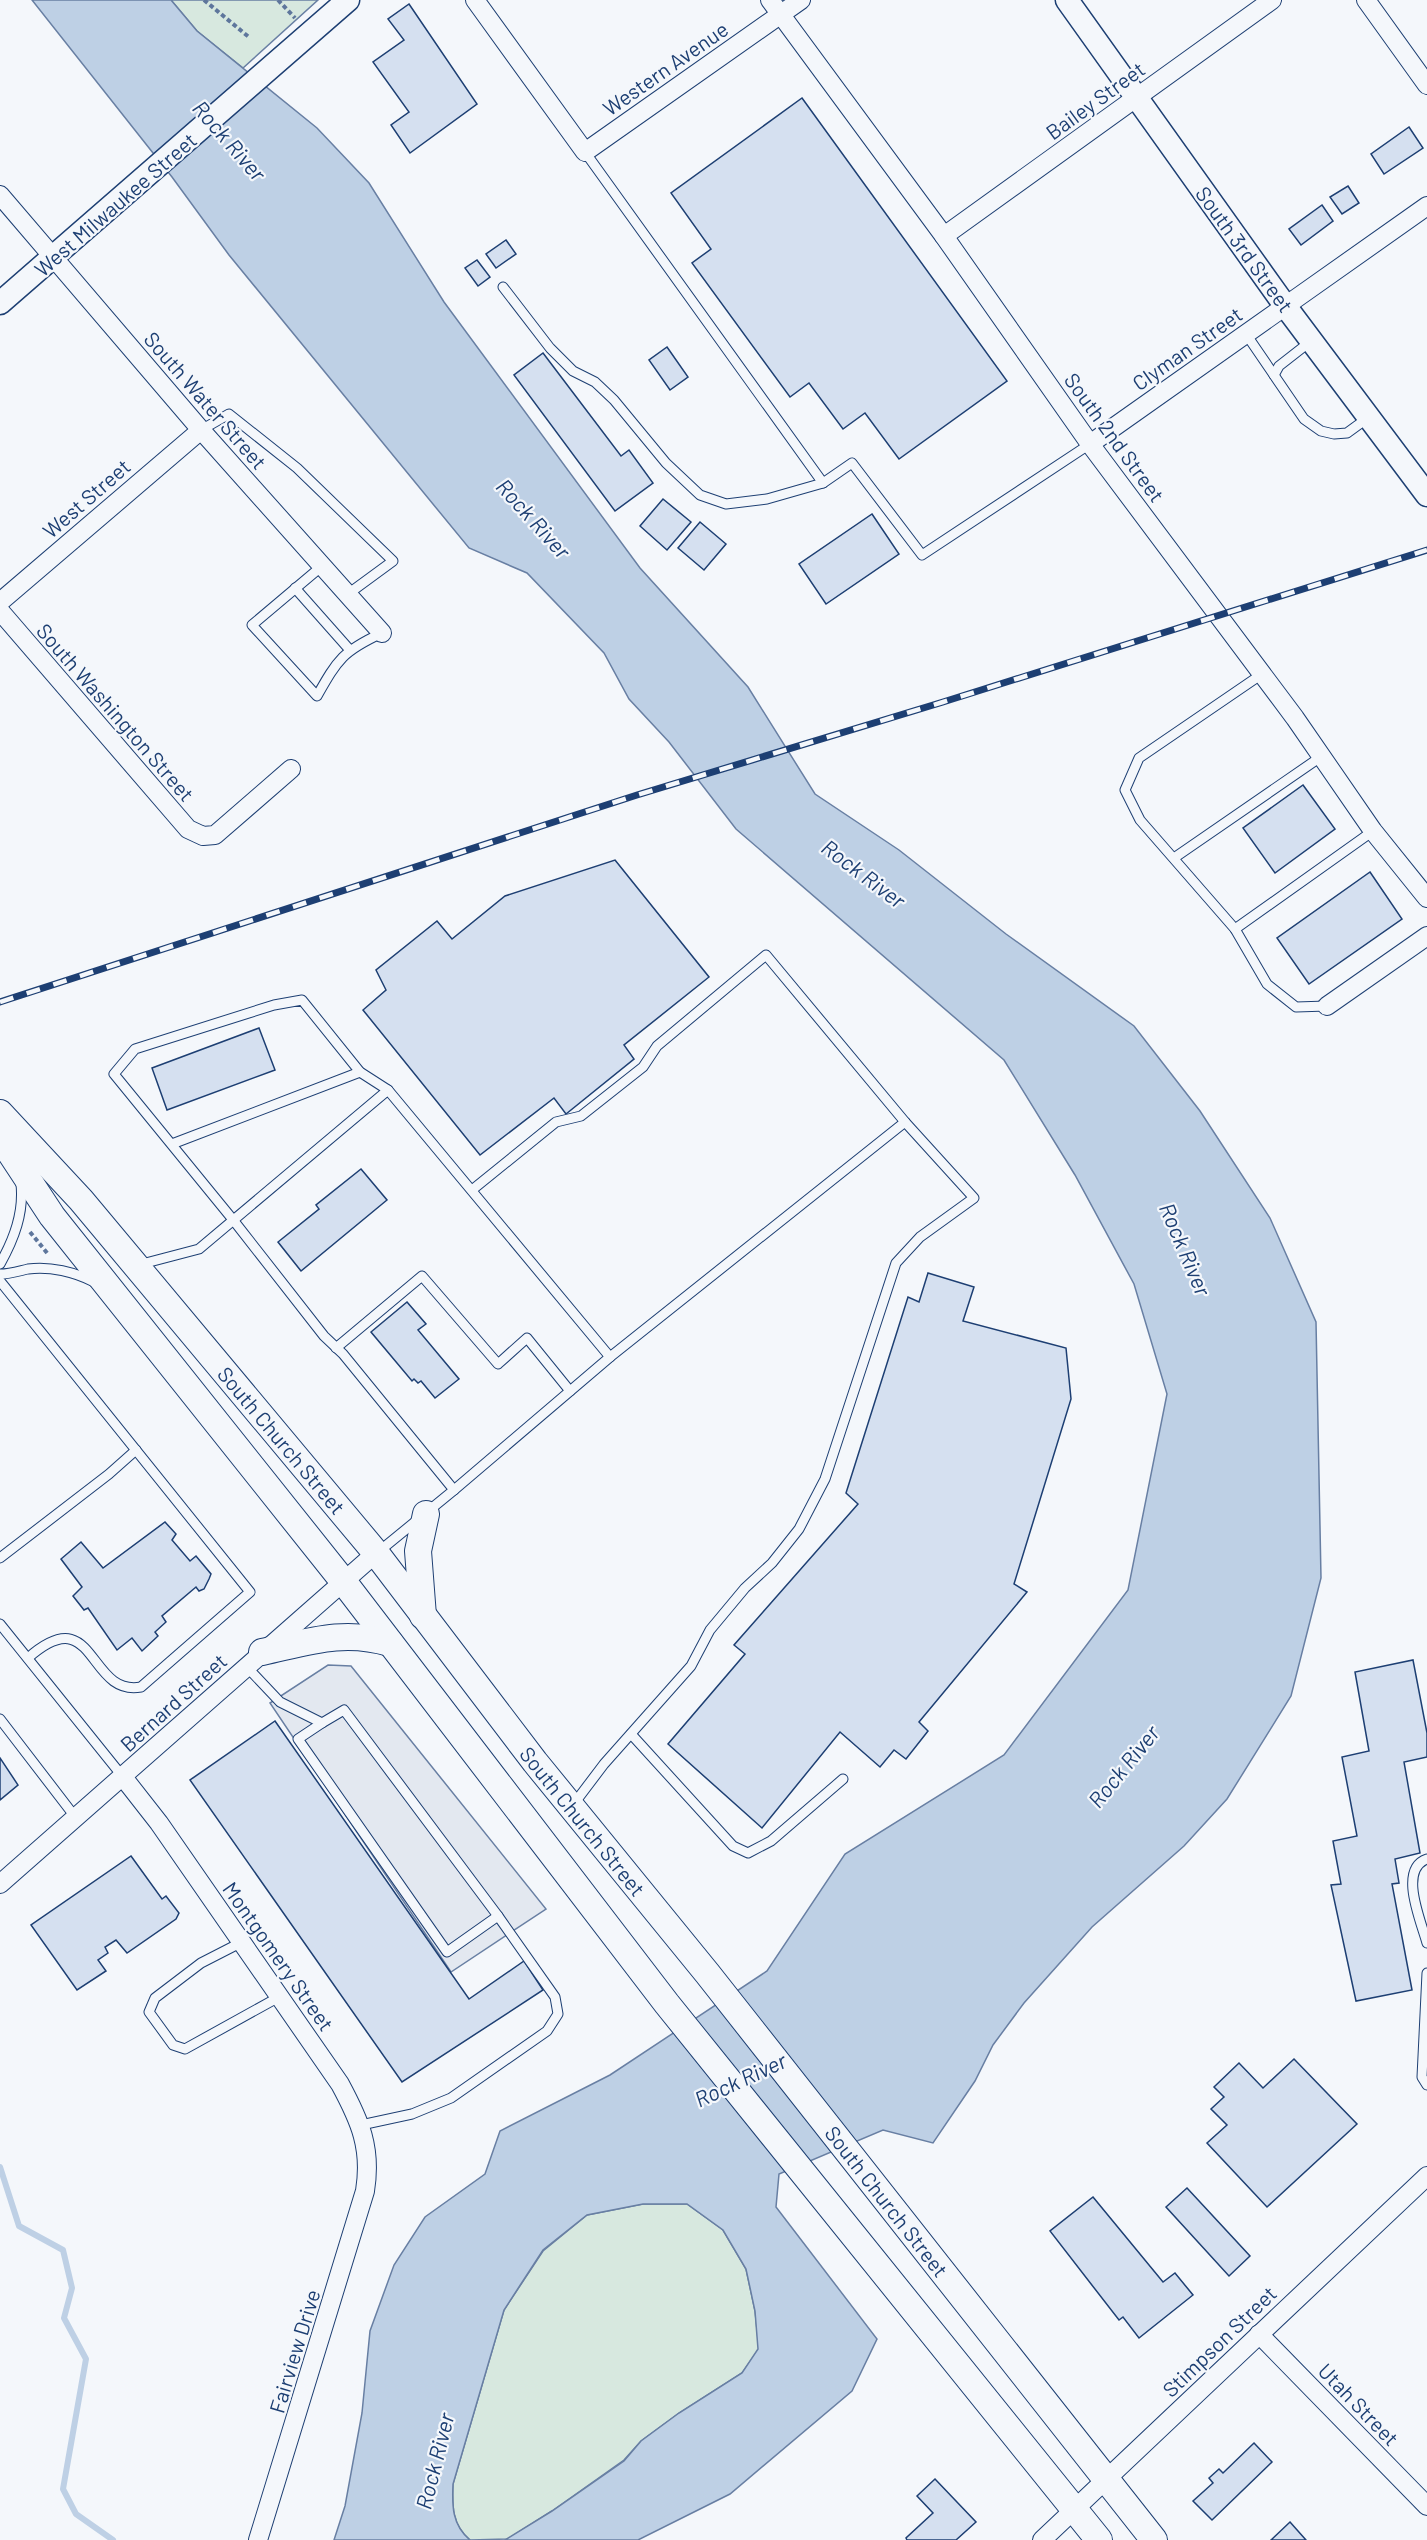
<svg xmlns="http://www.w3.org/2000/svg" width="1427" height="2540" font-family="Barlow,sans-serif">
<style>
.green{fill:#d7e8df;stroke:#687fa3;stroke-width:1.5}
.parking{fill:#e3e8f0;stroke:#687fa3;stroke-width:1.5}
.water{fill:#bed0e5;stroke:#687fa3;stroke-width:1.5}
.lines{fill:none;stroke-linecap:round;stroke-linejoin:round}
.stream{stroke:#bed0e5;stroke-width:6}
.building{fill:#d5e0f0;stroke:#1d3f73;stroke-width:1.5}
.service-casing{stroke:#1d3f73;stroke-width:11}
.minor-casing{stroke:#1d3f73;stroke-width:20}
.tertiary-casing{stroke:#1d3f73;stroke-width:25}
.secondary-casing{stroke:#1d3f73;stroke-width:28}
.path{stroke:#5e769c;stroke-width:4;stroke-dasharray:4.5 3;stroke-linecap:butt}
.service{stroke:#f4f7fb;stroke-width:9}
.minor{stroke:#f4f7fb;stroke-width:18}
.tertiary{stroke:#f4f7fb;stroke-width:22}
.secondary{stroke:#f4f7fb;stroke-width:26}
.rail-casing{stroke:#1d3f73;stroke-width:7}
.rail{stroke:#f4f7fb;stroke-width:4.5;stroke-dasharray:14;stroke-linecap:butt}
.labels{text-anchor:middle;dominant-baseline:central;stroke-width:4.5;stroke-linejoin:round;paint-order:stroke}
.street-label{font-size:21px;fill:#1d3f73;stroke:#f4f7fb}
.water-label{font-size:22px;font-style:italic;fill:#1d3f73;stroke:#f4f7fb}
</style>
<rect width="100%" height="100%" fill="#f4f7fb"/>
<!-- green -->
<g class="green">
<path d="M171 0H318L243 68 197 31Z"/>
<path d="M643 2204H687L723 2230 746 2269 755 2311 759 2349 742 2373 679 2413 641 2441 624 2460 552 2511 508 2539 470 2540C452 2525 452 2506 453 2484L504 2310 543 2251 587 2215Z"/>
</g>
<!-- parking -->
<path class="parking" d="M328 1665 351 1666 546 1909 451 1972 270 1703Z"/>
<!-- water -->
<path class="water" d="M32 0H171L197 31 317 128 369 183 444 302 640 568 748 687 815 794 899 850 1006 934 1134 1026 1200 1111 1270 1218 1316 1322 1321 1578 1291 1696 1227 1799 1184 1846 1092 1927 1024 2003 993 2045 975 2081 933 2143 883 2130 779 2174 776 2207 877 2339 852 2391 730 2494 638 2540H505L552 2511 624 2461 641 2441 679 2413 742 2373 758 2349 755 2311 746 2269 723 2230 687 2204H643L587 2215 543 2250 504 2310 453 2484C452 2506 452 2525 470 2540H334L345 2506 362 2413 370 2331 394 2265 425 2217 485 2174 500 2131 610 2075 767 1971 845 1854 1004 1755 1128 1590 1167 1394 1134 1284 1075 1175 1004 1060 736 829 669 742 629 699 604 653 527 573 469 548 229 255 172 177Z"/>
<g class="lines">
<!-- stream -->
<path class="stream" d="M0 2167 19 2226 63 2250 72 2288 64 2318 86 2359 63 2489 76 2514 113 2540"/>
</g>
<!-- building -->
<g class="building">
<path d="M409 4 477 104 410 153 391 125 409 112 373 62 404 40 388 19Z"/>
<path d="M802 98 1007 381 899 459 865 413 843 429 809 383 790 397 692 263 711 249 671 193Z"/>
<path d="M1409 127 1423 148 1384 174 1371 154Z"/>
<path d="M1348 186 1359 203 1342 214 1330 197Z"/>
<path d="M1322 205 1333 221 1301 245 1289 229Z"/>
<path d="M506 240 516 254 496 268 486 254Z"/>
<path d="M477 260 490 277 478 286 465 268Z"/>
<path d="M667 347 688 377 670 390 649 360Z"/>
<path d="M543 353 621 456 629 450 653 483 615 511 514 375Z"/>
<path d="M663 499 691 522 667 550 640 526Z"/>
<path d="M872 514 899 554 826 604 799 564Z"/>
<path d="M700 522 726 544 704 570 678 548Z"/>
<path d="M1303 785 1335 829 1275 873 1243 828Z"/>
<path d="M615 860 709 977 624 1045 634 1059 566 1114 554 1098 480 1155 363 1010 386 990 376 970 437 921 452 939 505 896Z"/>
<path d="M1370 872 1402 919 1309 984 1277 938Z"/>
<path d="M259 1028 275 1070 167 1110 152 1068Z"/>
<path d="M361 1169 387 1200 301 1271 278 1242 319 1209 316 1205Z"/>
<path d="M928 1273 974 1287 963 1321 1066 1348 1071 1399 1014 1584 1027 1592 919 1722 928 1731 906 1759 894 1750 880 1767 840 1732 762 1828 668 1744 745 1654 734 1645 858 1504 846 1493 908 1297 919 1302Z"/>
<path d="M407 1302 426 1324 418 1330 459 1379 435 1398 421 1381 418 1383 414 1379 412 1381 371 1332Z"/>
<path d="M165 1522 176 1534 172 1540 190 1561 196 1556 211 1574 209 1579 204 1589 199 1591 196 1587 162 1616 166 1622 155 1632 158 1636 142 1651 132 1638 117 1650 88 1608 84 1610 73 1596 82 1587 61 1559 81 1542 103 1568Z"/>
<path d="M1413 1660 1427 1733V1757L1404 1762 1420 1853 1395 1859 1399 1883 1392 1884 1412 1990 1356 2001 1331 1885 1341 1884 1333 1841 1357 1836 1342 1757 1369 1751 1355 1672Z"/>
<path d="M275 1721 469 1999 524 1961 543 1990 402 2082 190 1780Z"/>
<path d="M0 1758 18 1785 0 1800Z"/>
<path d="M131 1856 162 1899 166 1896 179 1913 176 1919 127 1953 116 1940 105 1947 108 1953 98 1960 106 1971 77 1990 31 1925Z"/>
<path d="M1294 2059 1357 2124 1267 2207 1207 2143 1227 2125 1211 2109 1224 2097 1214 2087 1239 2063 1263 2088Z"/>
<path d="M1187 2188 1250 2256 1229 2276 1166 2207Z"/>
<path d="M1093 2197 1163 2282 1175 2273 1193 2295 1139 2338 1123 2317 1119 2320 1050 2231Z"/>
<path d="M1254 2443 1272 2462 1212 2520 1193 2501 1213 2483 1209 2478 1219 2469 1223 2473Z"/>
<path d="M935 2479 976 2522 956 2540H907L906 2538 933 2513 917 2496Z"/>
<path d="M1290 2522 1306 2540H1271Z"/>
</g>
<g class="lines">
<!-- service casing -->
<g class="service-casing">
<g id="service">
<path d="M585 152 823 483 852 463 922 555 1090 444"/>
<path d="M503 287 550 348 573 371 595 382 614 400 666 463 700 495 726 504 767 499 823 483"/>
<path d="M1246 334 1304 419 1321 431 1334 434 1347 433 1369 417"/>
<path d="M1274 375 1279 366 1311 341"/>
<path d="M201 430 229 414 297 468 393 561 348 594"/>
<path d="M322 566 252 625 317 696C338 659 343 651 382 633"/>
<path d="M295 588 349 649"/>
<path d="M1262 674 1139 758 1125 790 1140 820 1235 929 1267 984 1296 1007 1327 1006"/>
<path d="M1174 858 1322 756"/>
<path d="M1235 929 1373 831"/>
<path d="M388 1090 360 1072 302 1000 274 1005 135 1049 114 1074 234 1221 324 1336 343 1354 454 1490"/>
<path d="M172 1144 360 1072"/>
<path d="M472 1190 556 1122 581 1116 643 1067 657 1046 766 955 905 1122 974 1198 920 1237 896 1263 825 1479 799 1529 772 1563 745 1588 710 1630 691 1666 604 1764 573 1805"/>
<path d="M0 1264C14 1239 24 1213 21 1184"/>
<path d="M138 1265 199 1249 388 1090 610 1357"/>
<path d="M0 1274C10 1274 19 1271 28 1269 50 1266 75 1272 94 1282"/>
<path d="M0 1281 250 1592 141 1687C87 1697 96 1598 28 1658"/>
<path d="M336 1348 422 1276 498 1364 527 1338 570 1391"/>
<path d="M377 1553 454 1490 610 1357 905 1122"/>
<path d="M0 1558 109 1474 136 1450"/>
<path d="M0 1624 123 1777"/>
<path d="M246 1666 280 1702 322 1723 344 1710 498 1916 555 1997 558 2014 547 2031 451 2098 412 2114 361 2125"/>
<path d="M0 1719 76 1818"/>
<path d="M322 1723 298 1739 447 1952 498 1916"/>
<path d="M631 1734 733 1846 748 1853 771 1841 843 1779"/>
<path d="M1427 1859C1398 1869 1421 1921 1427 1943"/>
<path d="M242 1942 201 1963 155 1998 149 2012 173 2045 185 2049 279 1997"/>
<path d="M1427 1973 1422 2077 1427 2085"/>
</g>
</g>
<!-- minor casing -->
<g class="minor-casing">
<g id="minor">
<path d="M475 0 585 152 801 0"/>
<path d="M770 0 944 236 1090 444 1295 718 1373 831 1427 898"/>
<path d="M1366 0 1427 85"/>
<path d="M0 195 201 430 382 633"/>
<path d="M944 236 1272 0"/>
<path d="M1090 444 1427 206"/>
<path d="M0 602 201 430"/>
<path d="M0 611 188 829 203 836 215 835 291 769"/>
<path d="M1327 1006 1427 936"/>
<path d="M123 1777 159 1823 340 2084C360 2121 372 2148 365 2191L258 2540"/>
<path d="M0 1884 376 1553"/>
<path d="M1259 2334 1427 2506"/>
<path d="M1042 2540 1427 2176"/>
</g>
</g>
<!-- tertiary casing -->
<g class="tertiary-casing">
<g id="tertiary">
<path d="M1067 0 1286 307 1427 495"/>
<path d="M0 303 348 0"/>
</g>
</g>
<!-- secondary casing -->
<g class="secondary-casing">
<g id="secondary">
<path d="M0 1113 81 1200 376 1553 535 1762 707 1973 1154 2540"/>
<path d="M0 1137 52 1216 343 1581 667 2004 1099 2540"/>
<path d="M423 1616 418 1551 426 1514"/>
<path d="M262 1652C308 1642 343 1629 390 1643"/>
</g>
</g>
<!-- path -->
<g class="path">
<path d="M204 0 250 38"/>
<path d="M278 0 295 18"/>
<path d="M30 1232 48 1254"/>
</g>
<!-- service -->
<use href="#service" class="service"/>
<!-- minor -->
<use href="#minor" class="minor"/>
<!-- tertiary -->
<use href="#tertiary" class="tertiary"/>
<!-- secondary -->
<use href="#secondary" class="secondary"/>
<!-- rail casing -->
<g class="rail-casing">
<path id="rail" d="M0 1002 637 795 943 702 1427 550"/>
</g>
<!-- rail -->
<use href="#rail" class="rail"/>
</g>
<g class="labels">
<!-- street labels -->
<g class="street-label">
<text transform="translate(665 68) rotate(-35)">Western Avenue</text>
<text transform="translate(1095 100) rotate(-36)">Bailey Street</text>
<text transform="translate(115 204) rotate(-41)">West Milwaukee Street</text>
<text transform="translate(1245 249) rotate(54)">South 3rd Street</text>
<text transform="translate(1187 348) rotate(-35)">Clyman Street</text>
<text transform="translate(206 400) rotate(49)">South Water Street</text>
<text transform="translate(1115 437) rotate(54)">South 2nd Street</text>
<text transform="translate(86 498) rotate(-41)">West Street</text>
<text transform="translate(116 712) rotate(49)">South Washington Street</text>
<text transform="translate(282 1440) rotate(50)">South Church Street</text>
<text transform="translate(173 1702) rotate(-42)">Bernard Street</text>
<text transform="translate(583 1821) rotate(51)">South Church Street</text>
<text transform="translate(279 1956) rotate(55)">Montgomery Street</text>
<text transform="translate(887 2201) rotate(52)">South Church Street</text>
<text transform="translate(1219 2341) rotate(-44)">Stimpson Street</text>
<text transform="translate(294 2351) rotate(-73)">Fairview Drive</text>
<text transform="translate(1359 2404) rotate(46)">Utah Street</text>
</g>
<!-- water labels -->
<g class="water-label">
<text transform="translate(230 140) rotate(49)">Rock River</text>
<text transform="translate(534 518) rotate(48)">Rock River</text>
<text transform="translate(864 873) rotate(37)">Rock River</text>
<text transform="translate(1186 1249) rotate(67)">Rock River</text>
<text transform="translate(1123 1766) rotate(-51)">Rock River</text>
<text transform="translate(740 2079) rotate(-25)">Rock River</text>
<text transform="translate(434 2461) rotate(-76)">Rock River</text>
</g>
</g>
</svg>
